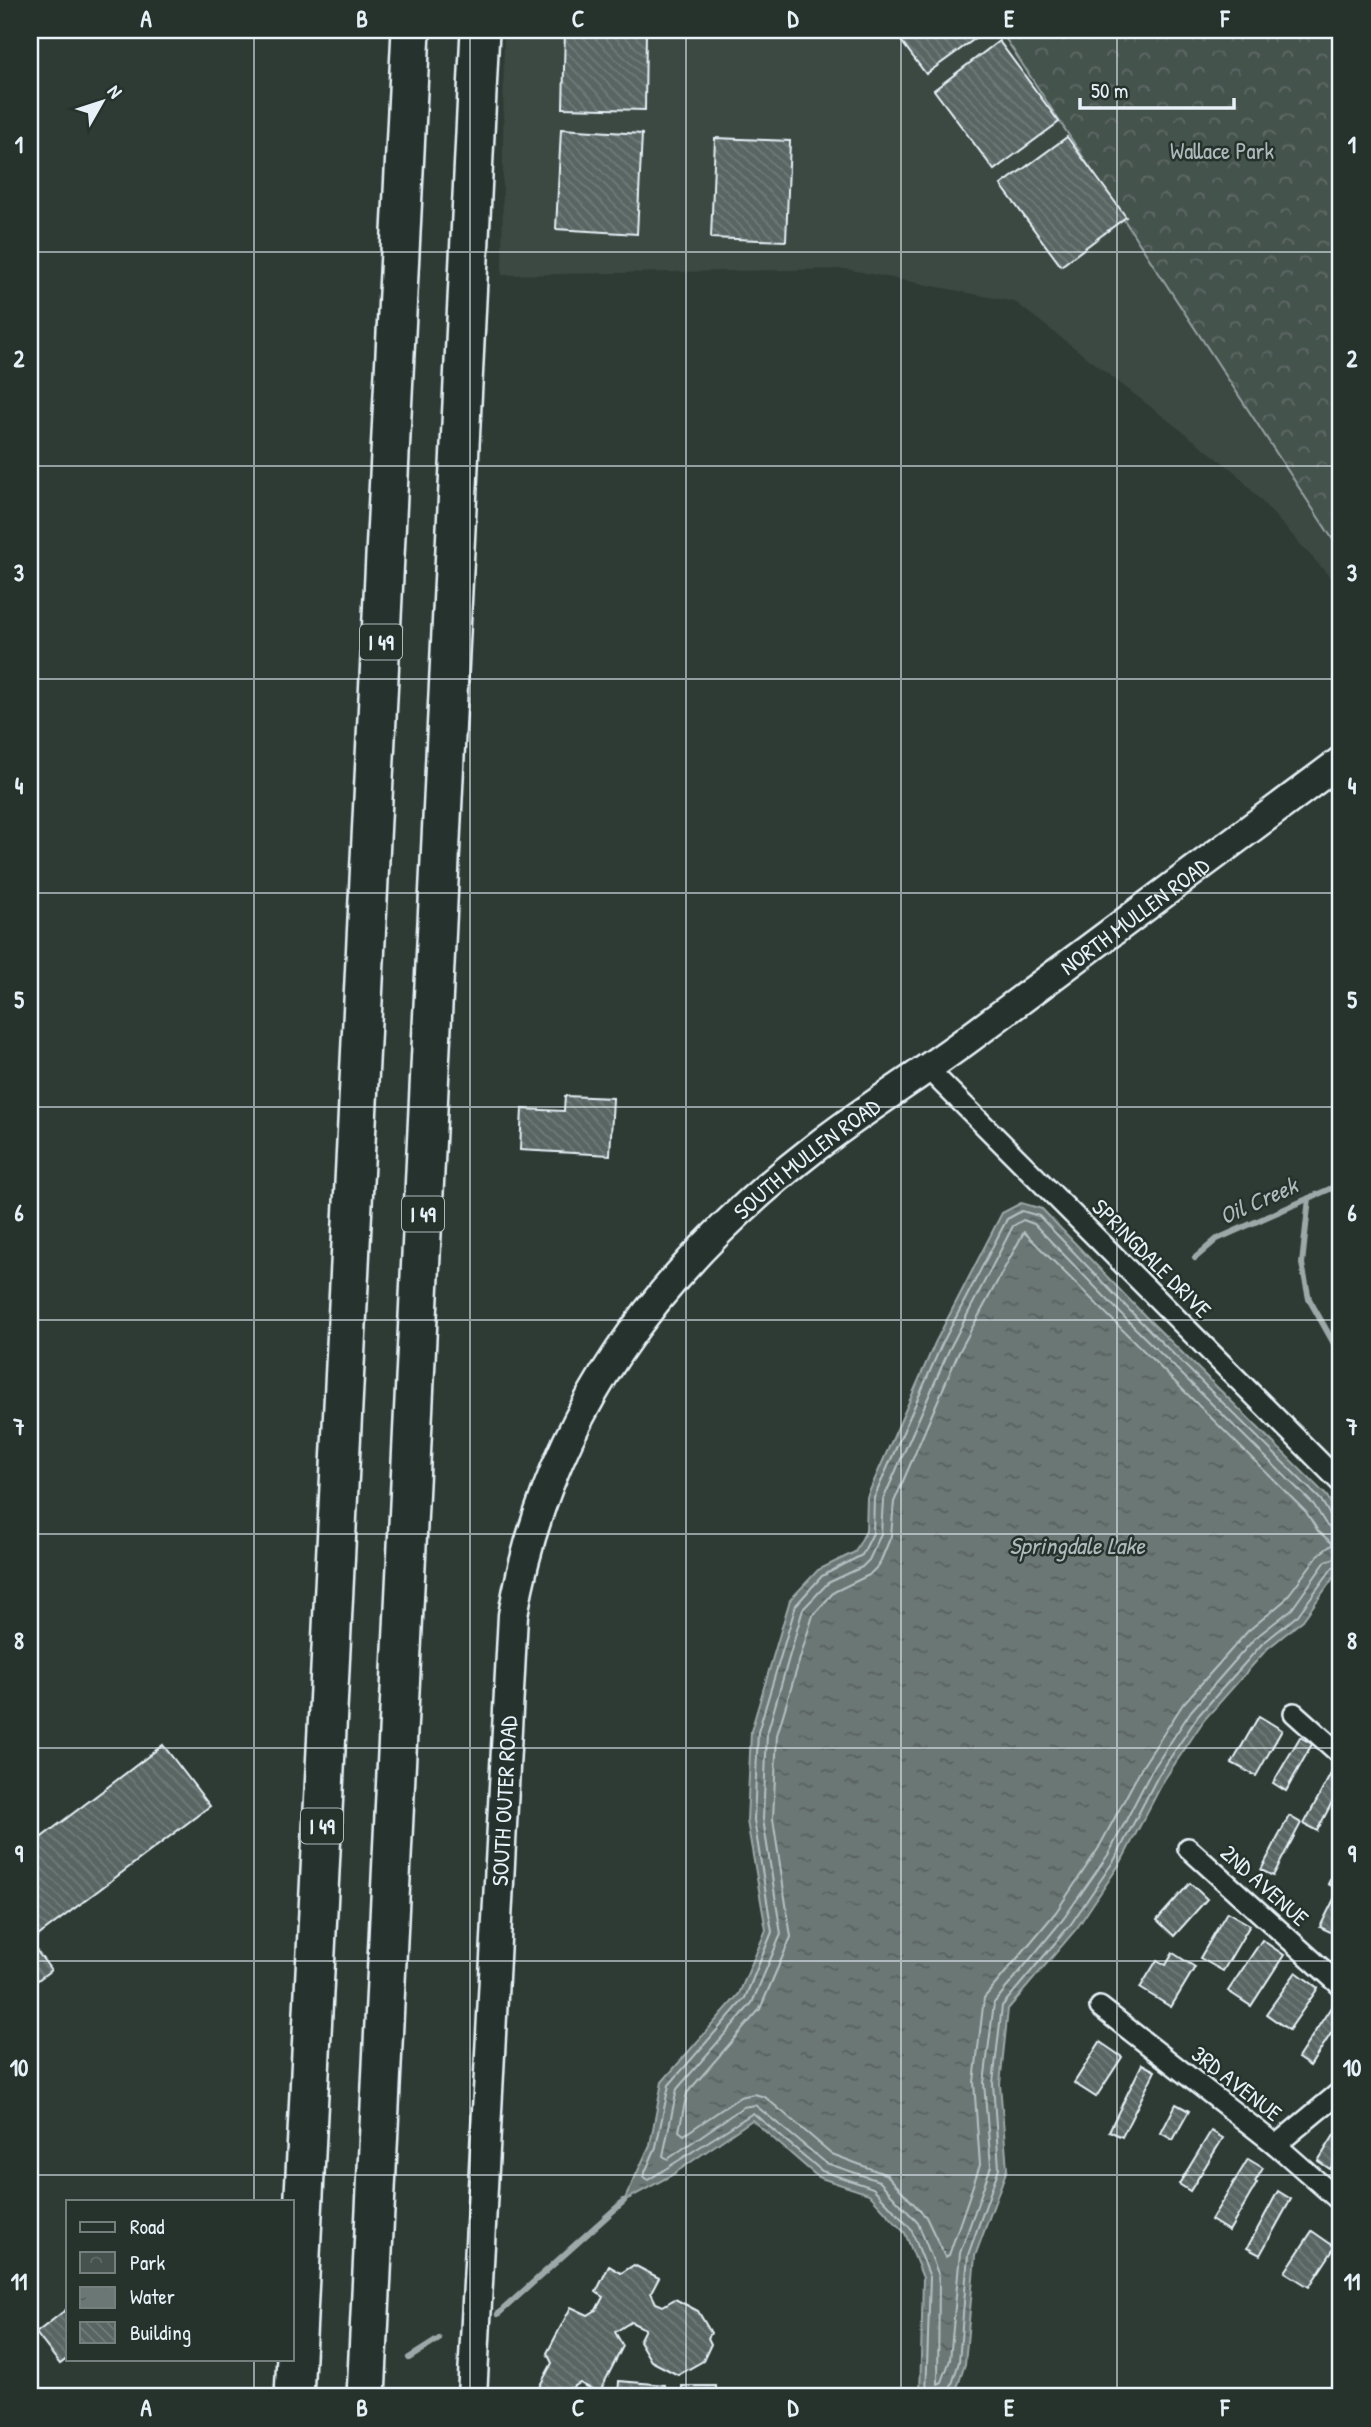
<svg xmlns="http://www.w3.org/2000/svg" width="1371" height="2427" font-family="'Patrick Hand',sans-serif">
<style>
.built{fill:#3b4843}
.park{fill:url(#park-crowns);stroke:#96a2a3;stroke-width:2}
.water{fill:url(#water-ripples);stroke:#9da8a9;stroke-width:2}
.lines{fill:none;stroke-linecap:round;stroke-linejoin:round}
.shore{stroke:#b6c0c4;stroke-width:2}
.stream{stroke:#9da8a9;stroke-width:6}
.building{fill:url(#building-back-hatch);stroke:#e8f1f8;stroke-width:2}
.street-casing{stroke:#e8f1f8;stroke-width:24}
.secondary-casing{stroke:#e8f1f8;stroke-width:33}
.highway-casing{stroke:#e8f1f8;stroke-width:42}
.street{stroke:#26332d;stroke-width:19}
.secondary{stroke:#26332d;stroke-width:28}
.highway{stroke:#26332d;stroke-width:37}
.grid{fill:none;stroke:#e8f1f8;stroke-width:2;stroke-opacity:0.55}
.labels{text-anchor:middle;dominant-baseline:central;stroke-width:5;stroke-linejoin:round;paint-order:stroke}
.shield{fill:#26332d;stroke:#aeb8bb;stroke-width:2}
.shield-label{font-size:21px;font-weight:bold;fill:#e8f1f8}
.park-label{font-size:23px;fill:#afb9bc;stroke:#26332d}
.street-label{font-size:23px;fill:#e8f1f8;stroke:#26332d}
.water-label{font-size:24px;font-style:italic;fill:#b0babd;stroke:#26332d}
.neatline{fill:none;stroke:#e8f1f8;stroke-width:2.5}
.grid-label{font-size:23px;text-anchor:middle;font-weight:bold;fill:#e8f1f8}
</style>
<defs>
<pattern id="park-crowns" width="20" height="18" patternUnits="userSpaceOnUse" patternTransform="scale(1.75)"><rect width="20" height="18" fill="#45524e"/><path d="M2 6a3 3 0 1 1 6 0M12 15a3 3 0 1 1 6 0" fill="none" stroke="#606b68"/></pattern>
<pattern id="water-ripples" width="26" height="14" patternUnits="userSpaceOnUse" patternTransform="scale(1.75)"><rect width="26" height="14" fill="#6b7775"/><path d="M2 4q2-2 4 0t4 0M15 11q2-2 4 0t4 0" fill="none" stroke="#586060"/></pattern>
<pattern id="building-back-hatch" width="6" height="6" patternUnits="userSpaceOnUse" patternTransform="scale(1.75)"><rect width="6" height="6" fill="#596563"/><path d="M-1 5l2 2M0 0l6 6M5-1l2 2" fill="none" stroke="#717c7a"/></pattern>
</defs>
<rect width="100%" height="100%" fill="#2e3b35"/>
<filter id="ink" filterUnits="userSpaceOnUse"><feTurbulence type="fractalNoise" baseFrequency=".0143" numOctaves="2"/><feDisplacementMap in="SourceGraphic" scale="14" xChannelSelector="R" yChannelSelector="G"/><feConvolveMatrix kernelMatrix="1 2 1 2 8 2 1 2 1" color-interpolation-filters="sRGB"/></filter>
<g filter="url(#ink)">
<!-- built -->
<path class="built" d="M504 30H1000L1341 552V589L1235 472 1015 302 846 269 502 275Z"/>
<!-- park -->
<path class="park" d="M1000 30H1341V552Z"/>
<!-- water -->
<path class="water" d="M1021 1203 1042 1209 1145 1316 1327 1496 1341 1523V1567L1303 1620 1267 1649 1204 1720 1164 1780 1121 1862 1077 1928 1008 2009 1000 2084 1007 2169 975 2256 965 2364 954 2397H920L923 2278 905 2233 869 2194 818 2177 752 2120 672 2175 624 2201 650 2145 662 2082 739 1994 766 1930 747 1821 751 1731 790 1600 818 1570 855 1552 866 1531 867 1497 935 1343 1002 1213Z"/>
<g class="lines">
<!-- shore -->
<g class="shore">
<path d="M1024 1232 1306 1512 1318 1531 1333 1544 1319 1554 1284 1601 1248 1631 1183 1704 1142 1767 1098 1849 1056 1912 984 1998 974 2082 980 2165 949 2255 945 2257 926 2217 887 2175 832 2154 765 2097 754 2094 740 2097 684 2135 679 2131 687 2093 760 2009 791 1937 773 1819 777 1735 813 1615 834 1592 869 1575 879 1565 891 1536 894 1502 958 1354Z"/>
<path d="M1341 1531 1327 1526 1314 1505 1134 1327 1034 1224 1023 1220 1013 1226 949 1350 883 1500 881 1534 869 1560 862 1567 828 1583 803 1609 767 1734 763 1819 781 1934 752 2003 677 2089 663 2156 668 2159 743 2107 755 2105 826 2163 879 2181 918 2223 939 2276 938 2384 942 2382 950 2360 960 2253 991 2166 984 2083 994 2003 1064 1918 1108 1855 1151 1772 1191 1711 1255 1638 1292 1609 1326 1561 1341 1556"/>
<path d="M926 2397 930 2277 911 2229 873 2188 822 2171 753 2113 648 2180 643 2177 656 2147 669 2085 745 1998 772 1932 754 1820 758 1732 796 1605 822 1576 862 1555 873 1533 874 1498 941 1346 1007 1219 1022 1211 1039 1216 1140 1321 1321 1500 1333 1520 1341 1522"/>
<path d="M948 2397 959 2362 968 2255 999 2168 993 2083 1002 2006 1071 1924 1115 1859 1158 1776 1198 1716 1262 1644 1298 1615 1333 1567 1341 1565"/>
</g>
<!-- stream -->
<g class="stream">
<path d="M1309 1198 1302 1264 1309 1299 1341 1356"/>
<path d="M1195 1258 1217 1239 1341 1184"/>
<path d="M498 2314 624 2201"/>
<path d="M409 2358 439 2339"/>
</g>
</g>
<!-- building -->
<g class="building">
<path d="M565 30H646L645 110 563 108Z"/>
<path d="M893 30H987L926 74Z"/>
<path d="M999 41 1059 122 994 170 934 90Z"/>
<path d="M561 129 642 134 637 234 556 229Z"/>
<path d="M1067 137 1126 217 1061 266 1001 185Z"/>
<path d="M715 138 790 141 786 241 711 238Z"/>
<path d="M565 1096 613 1098 610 1155 520 1150 522 1109 564 1111Z"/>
<path d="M1259 1716 1282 1730 1256 1776 1232 1763Z"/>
<path d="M1300 1737 1312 1744 1286 1791 1273 1783Z"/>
<path d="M163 1745 210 1806 30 1942V1846Z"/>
<path d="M1334 1768 1341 1772V1785L1317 1831 1304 1824Z"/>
<path d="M1289 1816 1301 1823 1273 1876 1261 1870Z"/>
<path d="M1333 1874 1341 1878V1937L1320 1927 1339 1889 1328 1884Z"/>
<path d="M1190 1883 1207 1899 1174 1936 1157 1920Z"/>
<path d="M1227 1912 1250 1925 1223 1971 1200 1958Z"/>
<path d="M1262 1940 1284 1955 1251 2006 1228 1991Z"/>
<path d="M30 1942 51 1970 30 1986Z"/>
<path d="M1173 1953 1195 1967 1171 2007 1140 1988 1157 1960 1166 1965Z"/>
<path d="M1296 1972 1318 1988 1289 2030 1266 2014Z"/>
<path d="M1333 2004 1341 2009V2018L1310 2066 1298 2058Z"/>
<path d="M1100 2042 1122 2057 1096 2097 1074 2083Z"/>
<path d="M1142 2064 1155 2071 1122 2137 1109 2131Z"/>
<path d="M1176 2104 1189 2111 1173 2140 1161 2133Z"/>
<path d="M1341 2124V2152L1330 2169 1318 2161Z"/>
<path d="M1211 2131 1223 2138 1190 2191 1179 2184Z"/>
<path d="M1248 2159 1263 2168 1255 2182 1257 2183 1229 2231 1211 2220Z"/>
<path d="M1278 2191 1291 2199 1260 2255 1247 2248Z"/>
<path d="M1312 2231 1335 2247 1309 2287 1285 2272Z"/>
<path d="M634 2265 659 2278 651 2293 656 2303 663 2306 675 2299 698 2311 711 2333 708 2338 711 2344 703 2361 678 2375 651 2361 639 2341 645 2329 631 2322 615 2332 623 2346 599 2393 580 2383 557 2397 538 2389 552 2363 547 2353 571 2307 588 2315 596 2310 603 2297 596 2292 609 2266 621 2273Z"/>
<path d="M68 2308V2358L60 2364 36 2333Z"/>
<path d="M619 2381 665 2385 663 2397H618Z"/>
<rect x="682" y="2386" width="34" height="11"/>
</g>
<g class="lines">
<!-- street casing -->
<g class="street-casing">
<g id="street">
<path d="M928 1069 1341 1483"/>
<path d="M1294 1713 1341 1755"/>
<path d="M1188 1848 1341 1986"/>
<path d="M1100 2007 1276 2145 1341 2202"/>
<path d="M1276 2145 1341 2091"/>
</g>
</g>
<!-- secondary casing -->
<g class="secondary-casing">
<g id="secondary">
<path id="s1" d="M472 2397 513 1615C547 1417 659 1268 816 1147 866 1108 920 1075 971 1037 1095 945 1218 853 1341 761"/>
</g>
</g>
<!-- highway casing -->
<g class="highway-casing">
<g id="highway">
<path d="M294 2397 411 30"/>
<path d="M366 2397 480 30"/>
</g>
</g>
<!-- street -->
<use href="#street" class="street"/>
<!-- secondary -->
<use href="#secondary" class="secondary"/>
<!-- highway -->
<use href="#highway" class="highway"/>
</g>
</g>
<!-- grid -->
<path class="grid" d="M254 30V2201M470 30V2397M686 30V2397M901 30V2397M1117 30V2397M30 252H1341M30 466H1341M30 679H1341M30 893H1341M30 1107H1341M30 1320H1341M30 1534H1341M30 1748H1341M30 1961H1341M30 2175H1341M254 2359V2397"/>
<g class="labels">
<!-- shield labels -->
<g class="shield">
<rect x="360" y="624.5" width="42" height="35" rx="5"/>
<rect x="402" y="1196.5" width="42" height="35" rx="5"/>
<rect x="301" y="1808.5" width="42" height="35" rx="5"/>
</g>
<g class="shield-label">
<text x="381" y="642">I 49</text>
<text x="423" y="1214">I 49</text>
<text x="322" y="1826">I 49</text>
</g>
<!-- park labels -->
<g class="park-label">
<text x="1222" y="150">Wallace Park</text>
</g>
<!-- street labels -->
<g class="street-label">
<text stroke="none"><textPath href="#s1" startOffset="1748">NORTH MULLEN ROAD</textPath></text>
<text stroke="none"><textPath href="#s1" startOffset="1340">SOUTH MULLEN ROAD</textPath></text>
<text transform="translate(1152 1258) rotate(45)">SPRINGDALE DRIVE</text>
<text stroke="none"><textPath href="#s1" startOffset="597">SOUTH OUTER ROAD</textPath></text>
<text transform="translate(1265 1885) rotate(42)">2ND AVENUE</text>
<text transform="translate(1237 2083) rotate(38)">3RD AVENUE</text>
</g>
<!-- water labels -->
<g class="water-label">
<text transform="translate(1258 1200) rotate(-24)">Oil Creek</text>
<text x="1077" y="1545">Springdale Lake</text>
</g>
</g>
<!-- margin -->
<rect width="1371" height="2427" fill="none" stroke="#26332d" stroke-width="77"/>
<!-- legend -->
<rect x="66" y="2200" width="228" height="161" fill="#26332d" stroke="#747f7e" stroke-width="2"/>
<rect x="80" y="2222" width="35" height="10" fill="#26332d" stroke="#747f7e" stroke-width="2"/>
<text x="130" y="2234" font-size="21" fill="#e8f1f8">Road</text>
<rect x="80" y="2252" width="35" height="21" fill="url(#park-crowns)" stroke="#747f7e" stroke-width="2"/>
<text x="130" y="2270" font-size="21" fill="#e8f1f8">Park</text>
<rect x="80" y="2287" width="35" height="21" fill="url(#water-ripples)" stroke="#747f7e" stroke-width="2"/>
<text x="130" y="2304" font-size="21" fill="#e8f1f8">Water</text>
<rect x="80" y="2322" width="35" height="21" fill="url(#building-back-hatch)" stroke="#747f7e" stroke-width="2"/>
<text x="130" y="2340" font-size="21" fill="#e8f1f8">Building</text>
<!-- north arrow -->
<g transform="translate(102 102) rotate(51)" stroke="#26332d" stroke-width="5" paint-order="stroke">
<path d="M0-5L12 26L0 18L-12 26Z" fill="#e8f1f8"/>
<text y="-10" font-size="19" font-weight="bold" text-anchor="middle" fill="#e8f1f8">N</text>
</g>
<!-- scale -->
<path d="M1080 98v10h154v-10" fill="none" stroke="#e8f1f8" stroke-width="3.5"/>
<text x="1091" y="98" font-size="21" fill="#e8f1f8" stroke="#26332d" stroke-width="5" paint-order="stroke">50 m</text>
<rect x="38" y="38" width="1294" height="2350" class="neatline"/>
<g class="grid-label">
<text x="146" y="27">A</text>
<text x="362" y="27">B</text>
<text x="578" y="27">C</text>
<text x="793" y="27">D</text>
<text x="1009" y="27">E</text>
<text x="1225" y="27">F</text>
<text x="19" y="153">1</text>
<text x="1352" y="153">1</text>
<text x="19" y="367">2</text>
<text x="1352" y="367">2</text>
<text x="19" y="581">3</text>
<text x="1352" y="581">3</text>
<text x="19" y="794">4</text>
<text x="1352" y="794">4</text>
<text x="19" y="1008">5</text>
<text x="1352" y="1008">5</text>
<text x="19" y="1221">6</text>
<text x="1352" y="1221">6</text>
<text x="19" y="1435">7</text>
<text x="1352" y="1435">7</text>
<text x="19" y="1649">8</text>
<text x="1352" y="1649">8</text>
<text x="19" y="1862">9</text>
<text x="1352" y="1862">9</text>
<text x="19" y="2076">10</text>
<text x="1352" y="2076">10</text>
<text x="19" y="2290">11</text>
<text x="1352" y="2290">11</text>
<text x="146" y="2416">A</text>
<text x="362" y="2416">B</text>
<text x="578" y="2416">C</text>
<text x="793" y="2416">D</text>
<text x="1009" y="2416">E</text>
<text x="1225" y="2416">F</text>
</g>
</svg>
